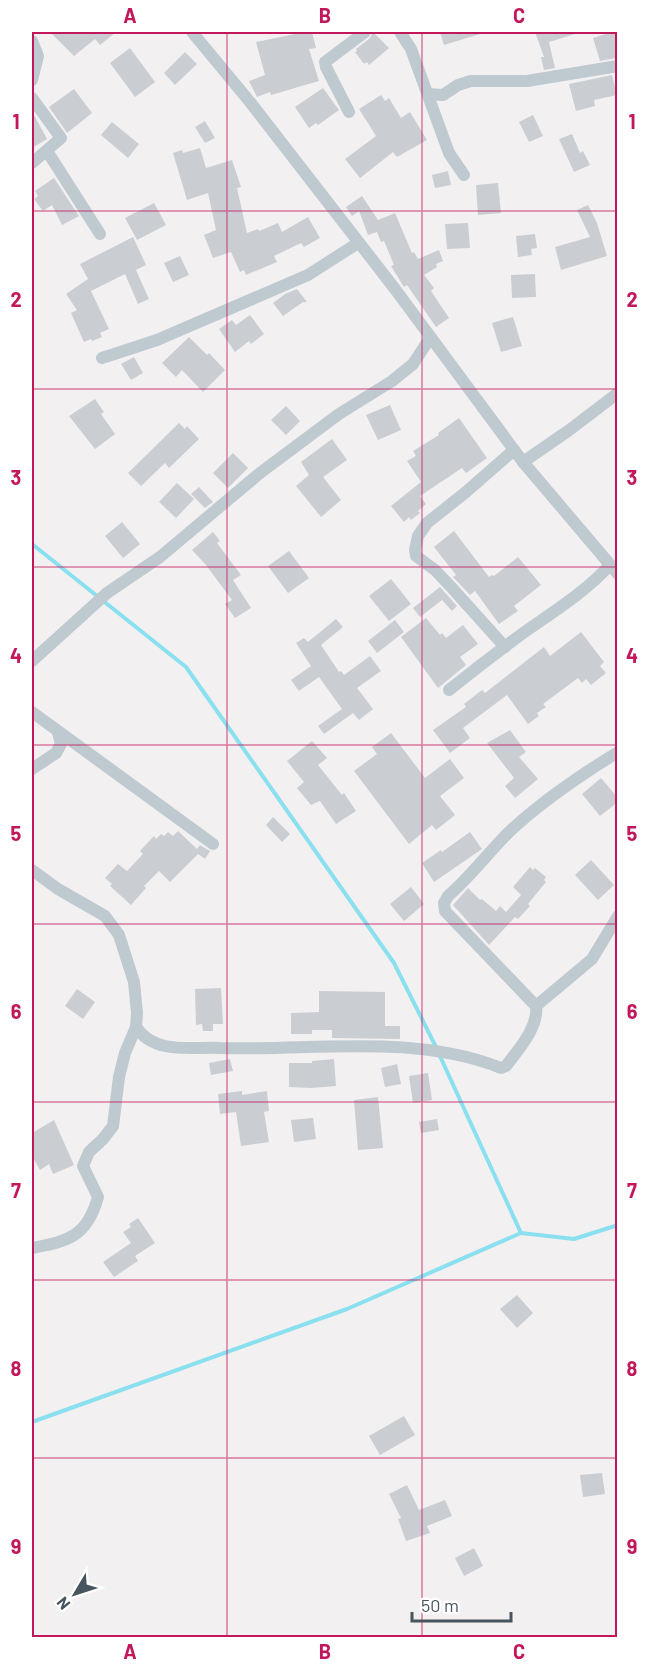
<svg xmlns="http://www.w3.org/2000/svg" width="649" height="1669" font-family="Barlow,sans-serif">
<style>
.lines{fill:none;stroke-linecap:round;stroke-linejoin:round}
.stream{stroke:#8ae0ef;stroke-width:4}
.building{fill:#caced3}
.minor{stroke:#bec9d0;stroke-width:12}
.grid{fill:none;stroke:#c2185b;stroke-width:1.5;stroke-opacity:0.55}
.neatline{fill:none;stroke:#c2185b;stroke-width:2}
.grid-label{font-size:20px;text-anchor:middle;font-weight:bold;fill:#c2185b}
</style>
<rect width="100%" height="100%" fill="#f3f0f1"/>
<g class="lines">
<!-- stream -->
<g class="stream">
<path d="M32 544 186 667 394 963 436 1047"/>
<path d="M439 1054 521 1233"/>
<path d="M32 1422 347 1309 521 1233 574 1239 618 1225"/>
</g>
</g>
<!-- building -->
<g class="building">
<path d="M50 32H116L100 45 95 39 74 56Z"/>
<path d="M305 32H312L316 48 309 49 319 81 271 95 270 92 257 97 249 81 265 75 256 42Z"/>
<path d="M373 32 389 48 369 65 367 62 364 64 355 52 357 51 356 49 370 38Z"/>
<path d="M440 32H479L480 34 444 45Z"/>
<path d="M535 32H575V34L549 42 555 68 544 70 541 57H544Z"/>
<path d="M612 32H618L616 58 600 61 593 38Z"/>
<path d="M130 48 155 82 135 97 110 63Z"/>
<path d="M185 52 197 64 175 85 164 73Z"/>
<path d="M612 75 617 95 594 100 595 106 576 111 569 84Z"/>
<path d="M323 88 339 110 318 125 316 123 309 128 295 107Z"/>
<path d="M74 89 92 113 67 133 49 107Z"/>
<path d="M381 95 385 101 389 98 401 118 410 112 427 140 397 157 393 152 360 178 345 159 376 136 359 109Z"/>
<path d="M32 111 47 139 32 148Z"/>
<path d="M533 115 543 136 529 142 519 122Z"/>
<path d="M205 121 215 138 205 143 195 127Z"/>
<path d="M112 122 139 144 128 158 101 135Z"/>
<path d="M572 134 580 153 583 151 590 165 574 172 559 139Z"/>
<path d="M200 148 206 168 232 160 241 187 237 188 247 233 258 229 259 231 278 223 282 232 308 217 320 238 304 247 301 243 274 256 277 262 246 275 244 270 240 272 231 252 213 258 204 235 216 230 208 193 187 200 173 153 182 150 183 153Z"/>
<path d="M448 171 451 185 435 188 432 175Z"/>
<path d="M54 178 79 216 62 225 52 205 43 211 34 199 38 196 35 191Z"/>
<path d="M498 183 501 213 478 215 476 185Z"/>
<path d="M362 196 378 220 395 213 412 253 414 252 418 259 439 250 443 261 436 264 437 267 424 275 434 288 431 291 449 318 436 327 407 285 404 287 391 266 394 265 384 241 381 242 377 232 368 235 359 211 352 216 346 207Z"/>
<path d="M154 203 166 225 137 240 125 218Z"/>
<path d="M588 205 597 223 607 256 561 270 555 247 590 237 577 210Z"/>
<path d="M468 223 470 248 447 249 445 224Z"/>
<path d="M535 234 537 248 531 249 532 255 518 257 516 236Z"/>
<path d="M133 237 146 265 136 270 149 299 138 304 125 274 91 291 109 329 100 333 102 337 92 341 91 339 84 342 71 313 77 310 66 294 88 279 80 264Z"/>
<path d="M180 256 189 275 173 282 164 263Z"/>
<path d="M535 274 536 297 512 298 511 275Z"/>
<path d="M297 289 307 302H303L283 316 273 303 285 294Z"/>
<path d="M250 315 264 334 251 344 249 341 235 352 219 329 232 320 236 325Z"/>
<path d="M513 317 522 346 501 352 492 323Z"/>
<path d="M189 337 207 355 209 353 225 370 203 392 182 370 176 377 162 363Z"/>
<path d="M134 357 143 373 131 380 121 364Z"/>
<path d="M95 399 104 412 101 414 115 434 95 449 69 416Z"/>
<path d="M390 405 401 430 378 440 366 415Z"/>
<path d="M286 406 300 421 286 435 271 420Z"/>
<path d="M459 418 487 458 466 473 462 468 420 496 426 504 418 511 420 513 411 520 409 517 404 522 391 506 421 482 407 461 416 456 413 451 439 435 438 433Z"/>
<path d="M179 423 185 429 187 426 199 439 169 468 165 463 141 486 128 473Z"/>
<path d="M332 439 347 460 323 477 341 500 321 517 296 486 309 475 301 462Z"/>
<path d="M233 453 248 468 228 488 213 473Z"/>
<path d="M177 483 194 499 176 518 159 502Z"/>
<path d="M199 487 213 502 205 508 191 494Z"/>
<path d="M122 522 140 544 123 558 105 536Z"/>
<path d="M454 531 489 577 492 575 494 576 518 557 541 585 514 606 518 611 499 624 475 591 470 595 453 577 456 575 434 547Z"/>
<path d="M213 532 220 541 217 543 241 575 233 580 251 608 235 618 225 604 232 600 206 565 192 550Z"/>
<path d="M289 551 309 578 288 593 268 566Z"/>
<path d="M391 579 411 604 389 621 369 596Z"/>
<path d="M440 587 457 606 452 611 442 600 420 617 413 608Z"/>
<path d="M426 618 440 635 442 633 446 638 463 625 478 644 460 657 466 665 438 688 401 637Z"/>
<path d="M336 619 343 627 321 645 339 672 341 671 344 675 370 656 381 671 357 688 373 709 359 720 353 713 324 734 318 726 342 709 319 677 299 691 291 680 311 666 296 643 304 638 308 642Z"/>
<path d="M395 620 404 632 377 653 368 641Z"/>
<path d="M581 632 604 662 600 666 606 673 591 685 586 679 582 683 578 678 543 704 546 707 537 713 539 716 528 724 507 695 463 728 470 738 450 753 433 730 466 707 464 704 482 690 485 693 544 647 550 656Z"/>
<path d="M510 730 526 752 519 757 538 779 515 798 505 786 514 778 487 743Z"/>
<path d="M391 733 425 778 450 759 464 778 440 796 455 815 436 830 432 825 409 844 354 771 377 754 372 747Z"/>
<path d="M312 741 327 758 318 765 342 795 344 793 356 811 336 824 320 801 311 805 297 788 304 782 287 761Z"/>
<path d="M601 778 618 798V802L600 816 582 794Z"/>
<path d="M273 817 290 834 282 842 266 825Z"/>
<path d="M178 831 197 849 200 845 210 851 205 859 198 854 170 882 159 871 144 886 146 888 131 905 110 886 112 884 105 878 118 864 127 871 143 854 140 851 154 836 156 839 161 834 164 836 168 832 173 836Z"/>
<path d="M470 832 482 849 434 882 422 863 441 850 442 852Z"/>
<path d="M591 860 614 885 598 900 575 875Z"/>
<path d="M530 867 533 870 535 868 546 877 544 880 546 882 528 904 530 906 518 919 515 917 489 945 453 905 468 888 480 900 482 899 496 911 500 906 506 912 521 895 513 887Z"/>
<path d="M411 887 424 904 404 921 390 904Z"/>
<path d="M221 988 223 1024H213V1031H203L202 1024 196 1025 195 989Z"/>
<path d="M77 989 95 1002 83 1019 65 1006Z"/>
<path d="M319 991 385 992V1026H400V1039L332 1038V1030H312V1034H291V1013L319 1012Z"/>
<path d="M230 1059 233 1071 211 1075 209 1063Z"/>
<path d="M334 1059 336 1086 311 1088 289 1087V1063H312V1061Z"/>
<path d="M397 1064 401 1084 385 1087 381 1068Z"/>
<path d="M428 1073 432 1100 413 1103 409 1076Z"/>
<path d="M242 1091V1095L267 1091 269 1111 264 1112 269 1142 241 1146 236 1112 220 1114 218 1094Z"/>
<path d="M378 1097 383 1148 358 1150 354 1100Z"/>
<path d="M313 1118 316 1139 294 1142 291 1120Z"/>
<path d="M437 1119 439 1130 421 1133 419 1122Z"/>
<path d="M54 1120 74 1165 53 1174 49 1164 40 1170 32 1156V1133Z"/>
<path d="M138 1218 155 1243 135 1256 138 1261 114 1277 103 1262 131 1243 123 1232 131 1227 129 1224Z"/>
<path d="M517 1295 533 1313 517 1328 500 1309Z"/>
<path d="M404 1416 415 1435 380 1455 369 1436Z"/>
<path d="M602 1473 605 1494 583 1497 580 1475Z"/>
<path d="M407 1485 419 1510 445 1500 452 1516 427 1526 430 1533 406 1541 398 1519 401 1518 389 1494Z"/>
<path d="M474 1548 483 1566 464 1576 455 1558Z"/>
</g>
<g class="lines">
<!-- minor -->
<g class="minor">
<path d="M192 32 250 102 395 289 523 462 618 574"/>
<path d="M400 32 411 49 449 153 464 175"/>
<path d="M32 41 38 56 32 80"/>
<path d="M428 94 443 95 458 85 471 81H527L618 66"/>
<path d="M32 98 61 138 32 163"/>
<path d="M349 112 326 67 325 62 365 32"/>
<path d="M47 151 100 234"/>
<path d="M102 358 157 340 308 275 358 243"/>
<path d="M523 462 568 431 618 393"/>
<path d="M505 647 452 588 435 570 416 556 415 550 418 536 427 523 466 492 514 450"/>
<path d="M32 661 107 593 160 557 260 473 339 414 392 381 413 364 430 338"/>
<path d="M449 690C474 670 500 650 526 631 556 610 585 592 610 565"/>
<path d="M32 712 213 844"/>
<path d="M32 769 56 753 61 744 58 733"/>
<path d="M32 870 58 889 105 916 119 935 134 982 137 1013 136 1027 125 1053 119 1077 113 1126 103 1139 89 1152 83 1166 98 1197C87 1237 68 1241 32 1248"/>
<path d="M536 1006 592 959 618 916"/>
<path d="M136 1027C143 1038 152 1043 165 1046 183 1050 202 1047 220 1048 311 1051 414 1033 501 1068L506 1066C518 1050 539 1027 536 1006L445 911 444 903 448 896C470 877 488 853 509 832 542 801 579 776 618 752"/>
</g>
</g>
<!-- grid -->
<path class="grid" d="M227 32V1638M422 32V1638M32 211H618M32 389H618M32 567H618M32 745H618M32 924H618M32 1102H618M32 1280H618M32 1458H618"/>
<!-- border -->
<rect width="649" height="1669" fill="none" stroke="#ffffff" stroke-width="66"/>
<!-- north arrow -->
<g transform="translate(75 1594) rotate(231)" stroke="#ffffff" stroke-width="4.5" paint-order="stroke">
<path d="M0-4.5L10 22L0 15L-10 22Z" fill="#48555f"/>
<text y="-9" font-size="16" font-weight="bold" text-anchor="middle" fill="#48555f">N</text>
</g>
<!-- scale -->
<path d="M412 1612v9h99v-9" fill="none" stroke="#48555f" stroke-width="3"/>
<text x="421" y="1612" font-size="18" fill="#48555f" stroke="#ffffff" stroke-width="4.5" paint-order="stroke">50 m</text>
<rect x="33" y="33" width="583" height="1603" class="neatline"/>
<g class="grid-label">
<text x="130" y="23">A</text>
<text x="325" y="23">B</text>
<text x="519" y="23">C</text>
<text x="16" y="129">1</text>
<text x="632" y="129">1</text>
<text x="16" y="307">2</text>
<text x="632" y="307">2</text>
<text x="16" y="485">3</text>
<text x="632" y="485">3</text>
<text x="16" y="663">4</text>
<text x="632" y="663">4</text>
<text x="16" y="841">5</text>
<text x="632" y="841">5</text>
<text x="16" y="1019">6</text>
<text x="632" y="1019">6</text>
<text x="16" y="1198">7</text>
<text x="632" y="1198">7</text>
<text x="16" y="1376">8</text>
<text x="632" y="1376">8</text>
<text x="16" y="1554">9</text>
<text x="632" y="1554">9</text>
<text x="130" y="1659">A</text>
<text x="325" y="1659">B</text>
<text x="519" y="1659">C</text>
</g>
</svg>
